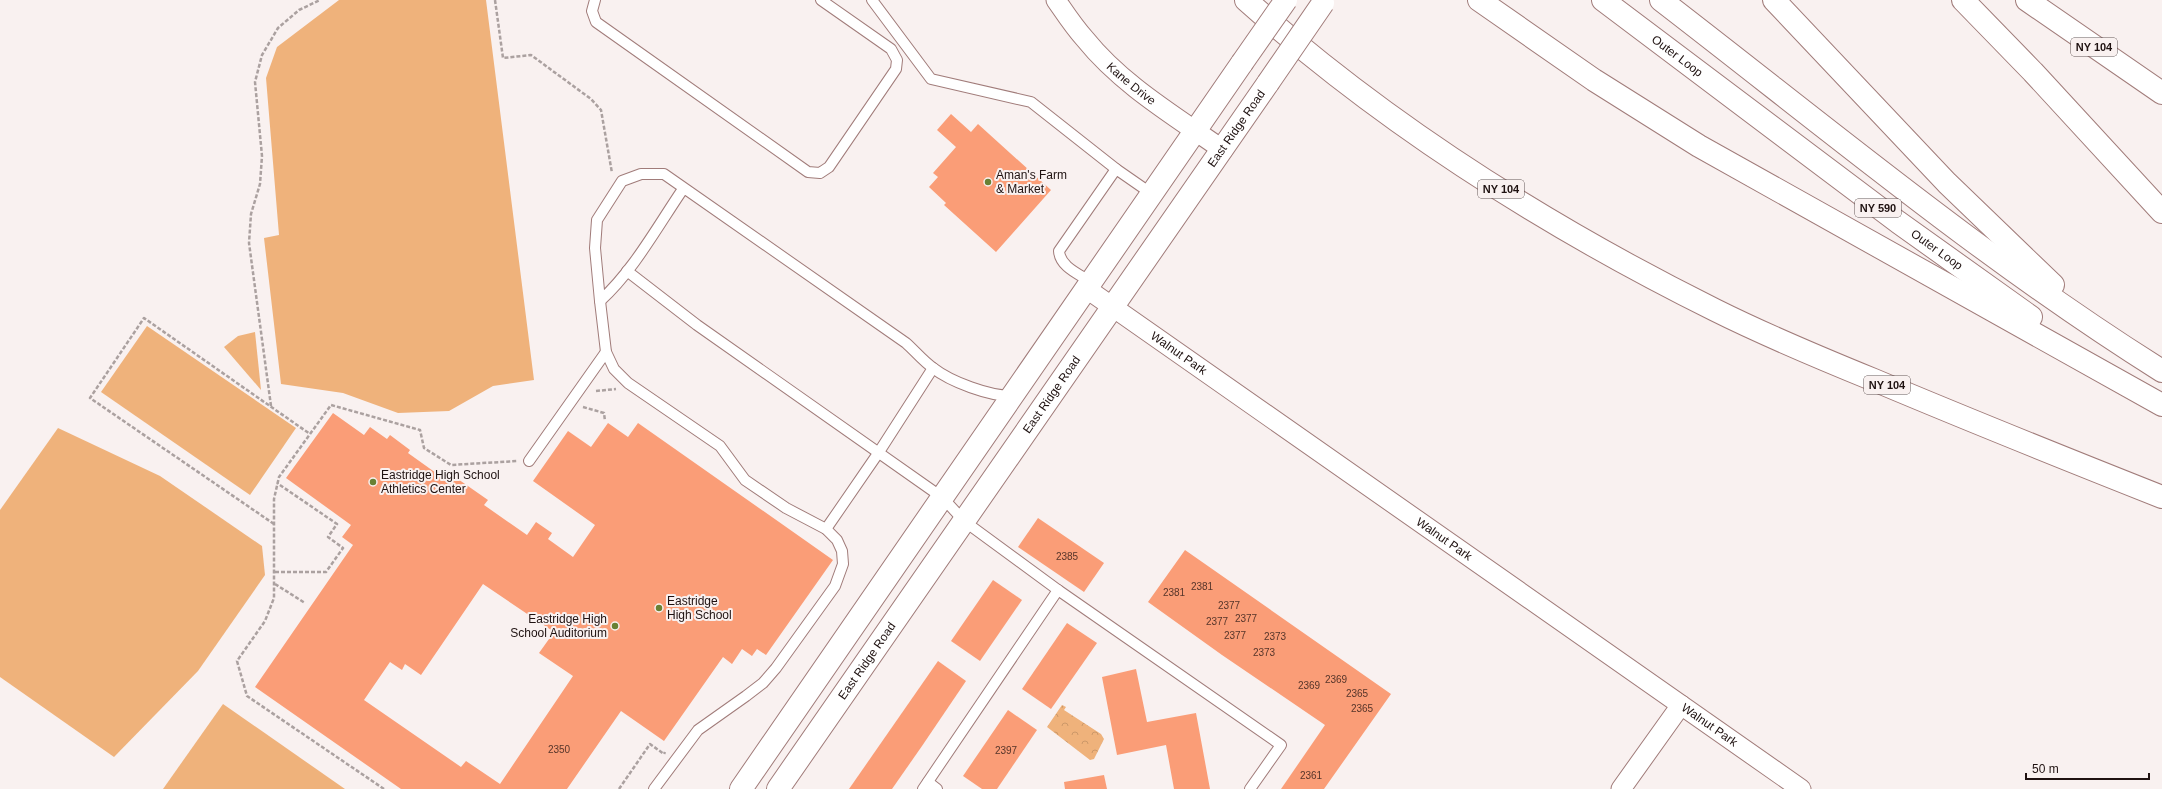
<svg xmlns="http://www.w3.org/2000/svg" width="2162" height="789" font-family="Helvetica,sans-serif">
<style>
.grass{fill:#efb27b}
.park{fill:url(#park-crowns)}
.building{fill:#fa9d77;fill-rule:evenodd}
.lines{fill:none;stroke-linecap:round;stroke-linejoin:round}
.lane-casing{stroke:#a17c7a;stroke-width:12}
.street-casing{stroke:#a17c7a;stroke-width:21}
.secondary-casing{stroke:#a17c7a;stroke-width:24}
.highway-casing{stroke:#a17c7a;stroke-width:24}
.path{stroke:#aba1a0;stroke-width:2.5;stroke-dasharray:4 2;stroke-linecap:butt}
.lane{stroke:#fff;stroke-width:10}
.street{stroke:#fff;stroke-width:19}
.secondary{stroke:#fff;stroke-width:22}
.highway{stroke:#fff;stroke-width:22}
.secondary-bridge-casing{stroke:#a17c7a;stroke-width:24;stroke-linecap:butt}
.secondary-bridge{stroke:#fff;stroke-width:22}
.poi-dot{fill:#698134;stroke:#f9f1f0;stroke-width:1.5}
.labels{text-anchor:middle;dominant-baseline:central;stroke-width:4;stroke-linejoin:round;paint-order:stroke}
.number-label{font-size:10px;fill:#56352a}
.shield{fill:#f9f1f0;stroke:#605554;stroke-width:1}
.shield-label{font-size:11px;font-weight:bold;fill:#1f1211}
.street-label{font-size:12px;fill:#1f1211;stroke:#f9f1f0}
.poi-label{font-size:12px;fill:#1f1211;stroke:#f9f1f0;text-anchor:start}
</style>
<defs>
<pattern id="park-crowns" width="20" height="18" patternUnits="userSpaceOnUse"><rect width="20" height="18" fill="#efb27b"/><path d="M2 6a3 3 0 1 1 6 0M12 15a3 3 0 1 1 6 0" fill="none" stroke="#cc9869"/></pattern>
</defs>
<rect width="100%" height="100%" fill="#f9f1f0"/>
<!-- grass -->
<g class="grass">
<path d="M339 0H486L534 380 493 386 449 411 398 413 343 393 281 384 264 238 279 235 266 78 277 47Z"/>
<path d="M147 326 296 428 250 495 101 392Z"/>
<path d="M255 332 261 390 224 347 238 336Z"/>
<path d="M58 428 160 476 262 546 265 575 198 671 114 757 0 677V510Z"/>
<path d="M223 704 345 789H163Z"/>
</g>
<!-- park -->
<path class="park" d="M1062 705 1066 707 1064 710 1101 734 1104 739 1094 759 1090 760 1047 727Z"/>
<!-- building -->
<g class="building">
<path d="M951 114 971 132 978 124 1051 190 996 252 944 205 946 203 929 187 938 177 933 173 956 147 937 130Z"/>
<path d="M333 413 364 435 370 427 387 439 390 435 410 450 408 453 450 483 455 477 488 500 484 505 527 535 536 522 552 533 548 539 573 557 595 525 533 481 568 431 591 447 608 423 628 437 638 423 833 560 766 655 757 649 752 656 742 649 732 664 723 657 664 741 621 711 567 789H401L255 687 353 545 342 537 351 525 286 478ZM483 584 554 632 539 653 573 676 500 784 466 761 461 767 364 700 390 662 402 670 405 664 421 675Z"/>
<path d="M1038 518 1104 563 1084 592 1018 547Z"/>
<path d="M1185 550 1391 694 1324 789H1281L1325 725 1222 655 1148 602Z"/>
<path d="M993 580 1022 600 980 661 951 641Z"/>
<path d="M1067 623 1097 643 1051 709 1022 689Z"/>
<path d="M938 661 966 681 922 746 892 789H849Z"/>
<path d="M1136 669 1147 722 1196 713 1210 789H1174L1166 745 1117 755 1102 677Z"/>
<path d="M1008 710 1037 730 997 789H982L963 776Z"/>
<path d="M1104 775 1107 789H1065L1064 782Z"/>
</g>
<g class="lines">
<!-- lane casing -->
<g class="lane-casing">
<g id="lane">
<path d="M595 0 592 11 596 22 808 172 820 173 829 167 896 69 897 60 891 49 821 0"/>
<path d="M872 0 931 79 1031 102 1116 169"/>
<path d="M683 189C657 227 634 270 600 301L595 248 597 220 622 181 641 174H664L906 343C915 351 923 361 933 368 951 382 989 396 1012 396"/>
<path d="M627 271 697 325 943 498 964 521 1058 590 1281 745 1250 789"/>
<path d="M1091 282C1079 274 1060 267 1059 251L1116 169 1152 194"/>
<path d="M600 301 606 352 614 369 628 383 720 446 745 480 786 508 826 529 837 540 842 551 843 564 835 586 776 668 763 683 746 696 698 730 654 789"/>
<path d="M529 461 606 352"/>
<path d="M826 529 879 452 933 368"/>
<path d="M928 782 937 789"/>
<path d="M923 789 1058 590"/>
</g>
</g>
<!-- street casing -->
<g class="street-casing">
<g id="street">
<path id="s1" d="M1056 0C1065 13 1074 27 1085 39 1122 85 1175 116 1223 150"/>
<path id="s2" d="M1087 289 1801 789"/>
<path d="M1621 789 1681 705"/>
</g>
</g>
<!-- secondary casing -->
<g class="secondary-casing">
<g id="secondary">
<path d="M741 789 1242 63"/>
<path id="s3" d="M778 789 1268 83"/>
</g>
</g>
<!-- highway casing -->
<g class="highway-casing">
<g id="highway">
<path d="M1246 0C1385 124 1548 227 1715 310 1767 336 1820 358 1874 380 1969 420 2066 459 2162 497"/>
<path d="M1479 0 1594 80 1699 146 2162 405"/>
<path id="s4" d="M1603 0 1898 222 2031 317"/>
<path d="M1661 0C1826 127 1985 260 2162 371"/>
<path d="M1774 0 1947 183 2053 285"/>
<path d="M1963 0 2033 72 2162 212"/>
<path d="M2027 0 2162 93"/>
</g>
</g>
<!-- path -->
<g class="path">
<path d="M495 0 503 58 531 55 591 99 601 110 612 173"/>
<path d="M596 391 616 389"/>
<path d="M271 406 249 243 251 214 260 184 262 156 255 82 262 55 278 28 299 10 320 0"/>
<path d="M583 407 604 413 605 421"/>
<path d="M274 524 90 398 144 318 310 434"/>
<path d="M275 572H326L343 548 328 537 337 524 277 483"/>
<path d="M275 584 305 603"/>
<path d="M384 789 247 696 237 661 265 621 274 598V499L279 477 331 405 420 430 424 448 451 465 517 461"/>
<path d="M619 789 650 744 664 754 665 752"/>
</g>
<!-- lane -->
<use href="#lane" class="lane"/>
<!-- street -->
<use href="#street" class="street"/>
<!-- secondary -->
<use href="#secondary" class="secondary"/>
<!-- highway -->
<use href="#highway" class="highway"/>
<!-- secondary-bridge casing -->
<g class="secondary-bridge-casing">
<g id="secondary-bridge">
<path d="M1242 63 1286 0"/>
<path d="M1268 83 1323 3"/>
</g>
</g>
<!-- secondary-bridge -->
<use href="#secondary-bridge" class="secondary-bridge"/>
</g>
<!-- markers -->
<g class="poi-dot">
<circle cx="988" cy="182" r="4"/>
<circle cx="373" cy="482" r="4"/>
<circle cx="659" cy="608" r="4"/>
<circle cx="615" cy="626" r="4"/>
</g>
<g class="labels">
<!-- number labels -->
<g class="number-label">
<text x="1067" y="556">2385</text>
<text x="1202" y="586">2381</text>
<text x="1174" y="592">2381</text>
<text x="1229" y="605">2377</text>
<text x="1246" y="618">2377</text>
<text x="1217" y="621">2377</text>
<text x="1235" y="635">2377</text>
<text x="1275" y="636">2373</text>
<text x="1264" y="652">2373</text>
<text x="1336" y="679">2369</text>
<text x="1309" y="685">2369</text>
<text x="1357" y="693">2365</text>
<text x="1362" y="708">2365</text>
<text x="559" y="749">2350</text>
<text x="1006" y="750">2397</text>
<text x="1311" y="775">2361</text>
</g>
<!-- shield labels -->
<g class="shield">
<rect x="2071" y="38" width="46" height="18" rx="3"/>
<rect x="1478" y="180" width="46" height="18" rx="3"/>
<rect x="1855" y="199" width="46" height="18" rx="3"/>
<rect x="1864" y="376" width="46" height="18" rx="3"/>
</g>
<g class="shield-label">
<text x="2094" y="47">NY 104</text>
<text x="1501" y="189">NY 104</text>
<text x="1878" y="208">NY 590</text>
<text x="1887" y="385">NY 104</text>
</g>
<!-- street labels -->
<g class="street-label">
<text stroke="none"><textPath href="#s4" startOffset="93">Outer Loop</textPath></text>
<text stroke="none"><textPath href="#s1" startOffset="113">Kane Drive</textPath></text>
<text stroke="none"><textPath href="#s3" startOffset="804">East Ridge Road</textPath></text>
<text stroke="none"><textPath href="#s4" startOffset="417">Outer Loop</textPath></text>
<text stroke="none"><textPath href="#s2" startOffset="112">Walnut Park</textPath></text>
<text stroke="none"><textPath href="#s3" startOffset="480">East Ridge Road</textPath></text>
<text stroke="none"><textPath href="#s2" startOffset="436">Walnut Park</textPath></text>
<text stroke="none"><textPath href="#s3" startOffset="156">East Ridge Road</textPath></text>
<text stroke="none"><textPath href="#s2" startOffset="760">Walnut Park</textPath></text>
</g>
<!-- poi labels -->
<g class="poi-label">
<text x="996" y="175">Aman's Farm<tspan x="996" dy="14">&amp; Market</tspan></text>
<text x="381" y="475">Eastridge High School<tspan x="381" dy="14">Athletics Center</tspan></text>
<text x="667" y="601">Eastridge<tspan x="667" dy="14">High School</tspan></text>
<text x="607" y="619" text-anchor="end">Eastridge High<tspan x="607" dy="14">School Auditorium</tspan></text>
</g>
</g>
<!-- scale -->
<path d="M2026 773v6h123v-6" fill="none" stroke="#1f1211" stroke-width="2"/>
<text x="2032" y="773" font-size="12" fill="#1f1211" stroke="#f9f1f0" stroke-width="3" paint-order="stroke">50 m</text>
</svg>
